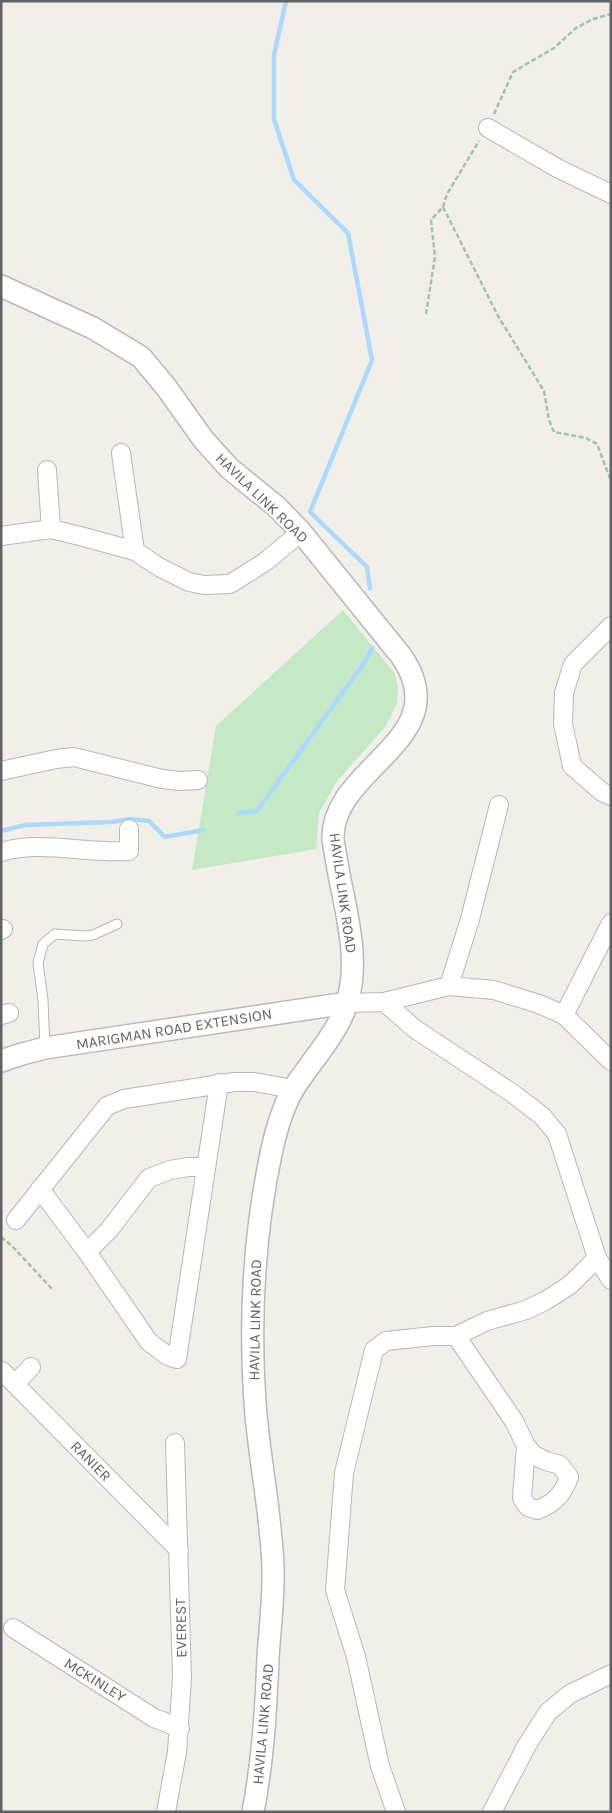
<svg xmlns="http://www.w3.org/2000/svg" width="612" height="1813" font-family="Karla,sans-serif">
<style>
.green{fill:#c5e8c5}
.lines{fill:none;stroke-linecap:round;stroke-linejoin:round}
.stream{stroke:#aadaff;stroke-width:4.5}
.service-casing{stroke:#b5b8bc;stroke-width:11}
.minor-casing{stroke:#b5b8bc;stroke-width:20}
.tertiary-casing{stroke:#b5b8bc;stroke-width:24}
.path{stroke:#9cc7a9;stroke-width:2.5;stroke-dasharray:5 2.5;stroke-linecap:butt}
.service{stroke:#fff;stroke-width:9}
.minor{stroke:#fff;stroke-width:18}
.tertiary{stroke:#fff;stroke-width:21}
.labels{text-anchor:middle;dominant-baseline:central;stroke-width:4;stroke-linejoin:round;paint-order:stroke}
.street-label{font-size:15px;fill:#5f6368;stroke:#fff}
</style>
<rect width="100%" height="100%" fill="#f1efe8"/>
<!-- green -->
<path class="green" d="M343 610 395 674 398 688 397 703 386 726 337 781 319 813 316 849 192 870 216 726Z"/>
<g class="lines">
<!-- stream -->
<g class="stream">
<path d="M286 1 274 55V119L294 180 348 233 372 360 310 512 367 567 370 588"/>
<path d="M238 813 257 811 364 663 372 648"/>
<path d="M1 831 25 825 112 822 131 819 149 821 165 837 203 830"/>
</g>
<!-- service casing -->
<g class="service-casing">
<path id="service" d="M45 1048 43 1000 38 963 43 944 55 934 84 936 93 935 117 924"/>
</g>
<!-- minor casing -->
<g class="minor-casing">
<g id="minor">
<path d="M488 128 559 169 611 194"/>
<path d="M121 453 135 551"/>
<path d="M47 470 51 529"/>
<path d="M1 536 51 529 80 536 135 551 159 567 189 582 204 585 230 584 265 562 301 532"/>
<path d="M611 626 573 664 564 693 563 724 572 766 602 792 611 796"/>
<path d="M1 771 56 759 74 757 162 779 180 781 198 780"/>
<path d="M1 852C42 840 86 854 129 851V829"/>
<path d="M1 930 3 929"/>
<path d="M449 986 470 919 499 805"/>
<path d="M384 1002 415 1029 512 1093 542 1116 557 1134 597 1258 611 1280"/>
<path d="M347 1003 384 1002 449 986 494 990 539 1004 564 1015 611 1061"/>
<path d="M1 1015 9 1013"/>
<path d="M564 1015 611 923"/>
<path d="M40 1189 87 1252 149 1342 168 1356 177 1359 219 1083"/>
<path d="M16 1220 107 1106 124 1099 234 1082H255L293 1089"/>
<path d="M87 1252 109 1230 149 1178 170 1170 188 1167H205"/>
<path d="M456 1336 514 1421 526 1446 522 1498 528 1507 537 1510C554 1504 563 1494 569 1477L560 1465 546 1461 534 1455 526 1446"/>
<path d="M2 1371 179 1550"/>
<path d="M15 1384 31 1367"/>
<path d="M13 1628 154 1718 180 1728"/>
<path d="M166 1812 177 1752 182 1678 175 1443"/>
<path d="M396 1812 380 1766 356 1657 335 1590 344 1473 374 1350 386 1341 433 1336H456L487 1321 526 1310 545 1301 570 1285 597 1258"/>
<path d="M492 1812 527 1745 548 1712 570 1694 611 1674"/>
</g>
</g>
<!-- tertiary casing -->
<g class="tertiary-casing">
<g id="tertiary">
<path d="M1 286 93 328 141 357 166 387 203 439 229 468 277 507 301 532 402 657C458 740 330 767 333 840 336 858 339 876 343 894 350 929 358 967 347 1003 338 1033 311 1061 294 1088 283 1106 277 1127 272 1149 254 1233 249 1316 255 1403 259 1458 271 1512 273 1567 274 1597 270 1628 268 1657 266 1709 263 1760 253 1812"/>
<path d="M1 1061 22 1054 45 1048 347 1003"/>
</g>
</g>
<!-- path -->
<g class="path">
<path d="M494 114 513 72 554 48 576 28 593 19 611 14"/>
<path d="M443 207 498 316 544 391 549 420 554 432 586 438 597 444 611 481"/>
<path d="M426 314 435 257 431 220 443 207 447 194 479 141"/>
<path d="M1 1237 12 1246 52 1289"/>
</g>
<!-- service -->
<use href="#service" class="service"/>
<!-- minor -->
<use href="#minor" class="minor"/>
<!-- tertiary -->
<use href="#tertiary" class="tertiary"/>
</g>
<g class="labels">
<!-- street labels -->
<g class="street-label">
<text transform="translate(262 498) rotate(44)">HAVILA LINK ROAD</text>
<text transform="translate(343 893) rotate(82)">HAVILA LINK ROAD</text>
<text transform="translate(174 1029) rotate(-9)">MARIGMAN ROAD EXTENSION</text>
<text transform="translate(255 1320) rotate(-89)">HAVILA LINK ROAD</text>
<text transform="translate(91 1461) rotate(45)">RANIER</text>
<text transform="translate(181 1628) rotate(-91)">EVEREST</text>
<text transform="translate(95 1680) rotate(32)">MCKINLEY</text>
<text transform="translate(263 1724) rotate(-85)">HAVILA LINK ROAD</text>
</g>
</g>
<!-- border -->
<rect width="612" height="1813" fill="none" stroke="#5f6368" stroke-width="5"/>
</svg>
